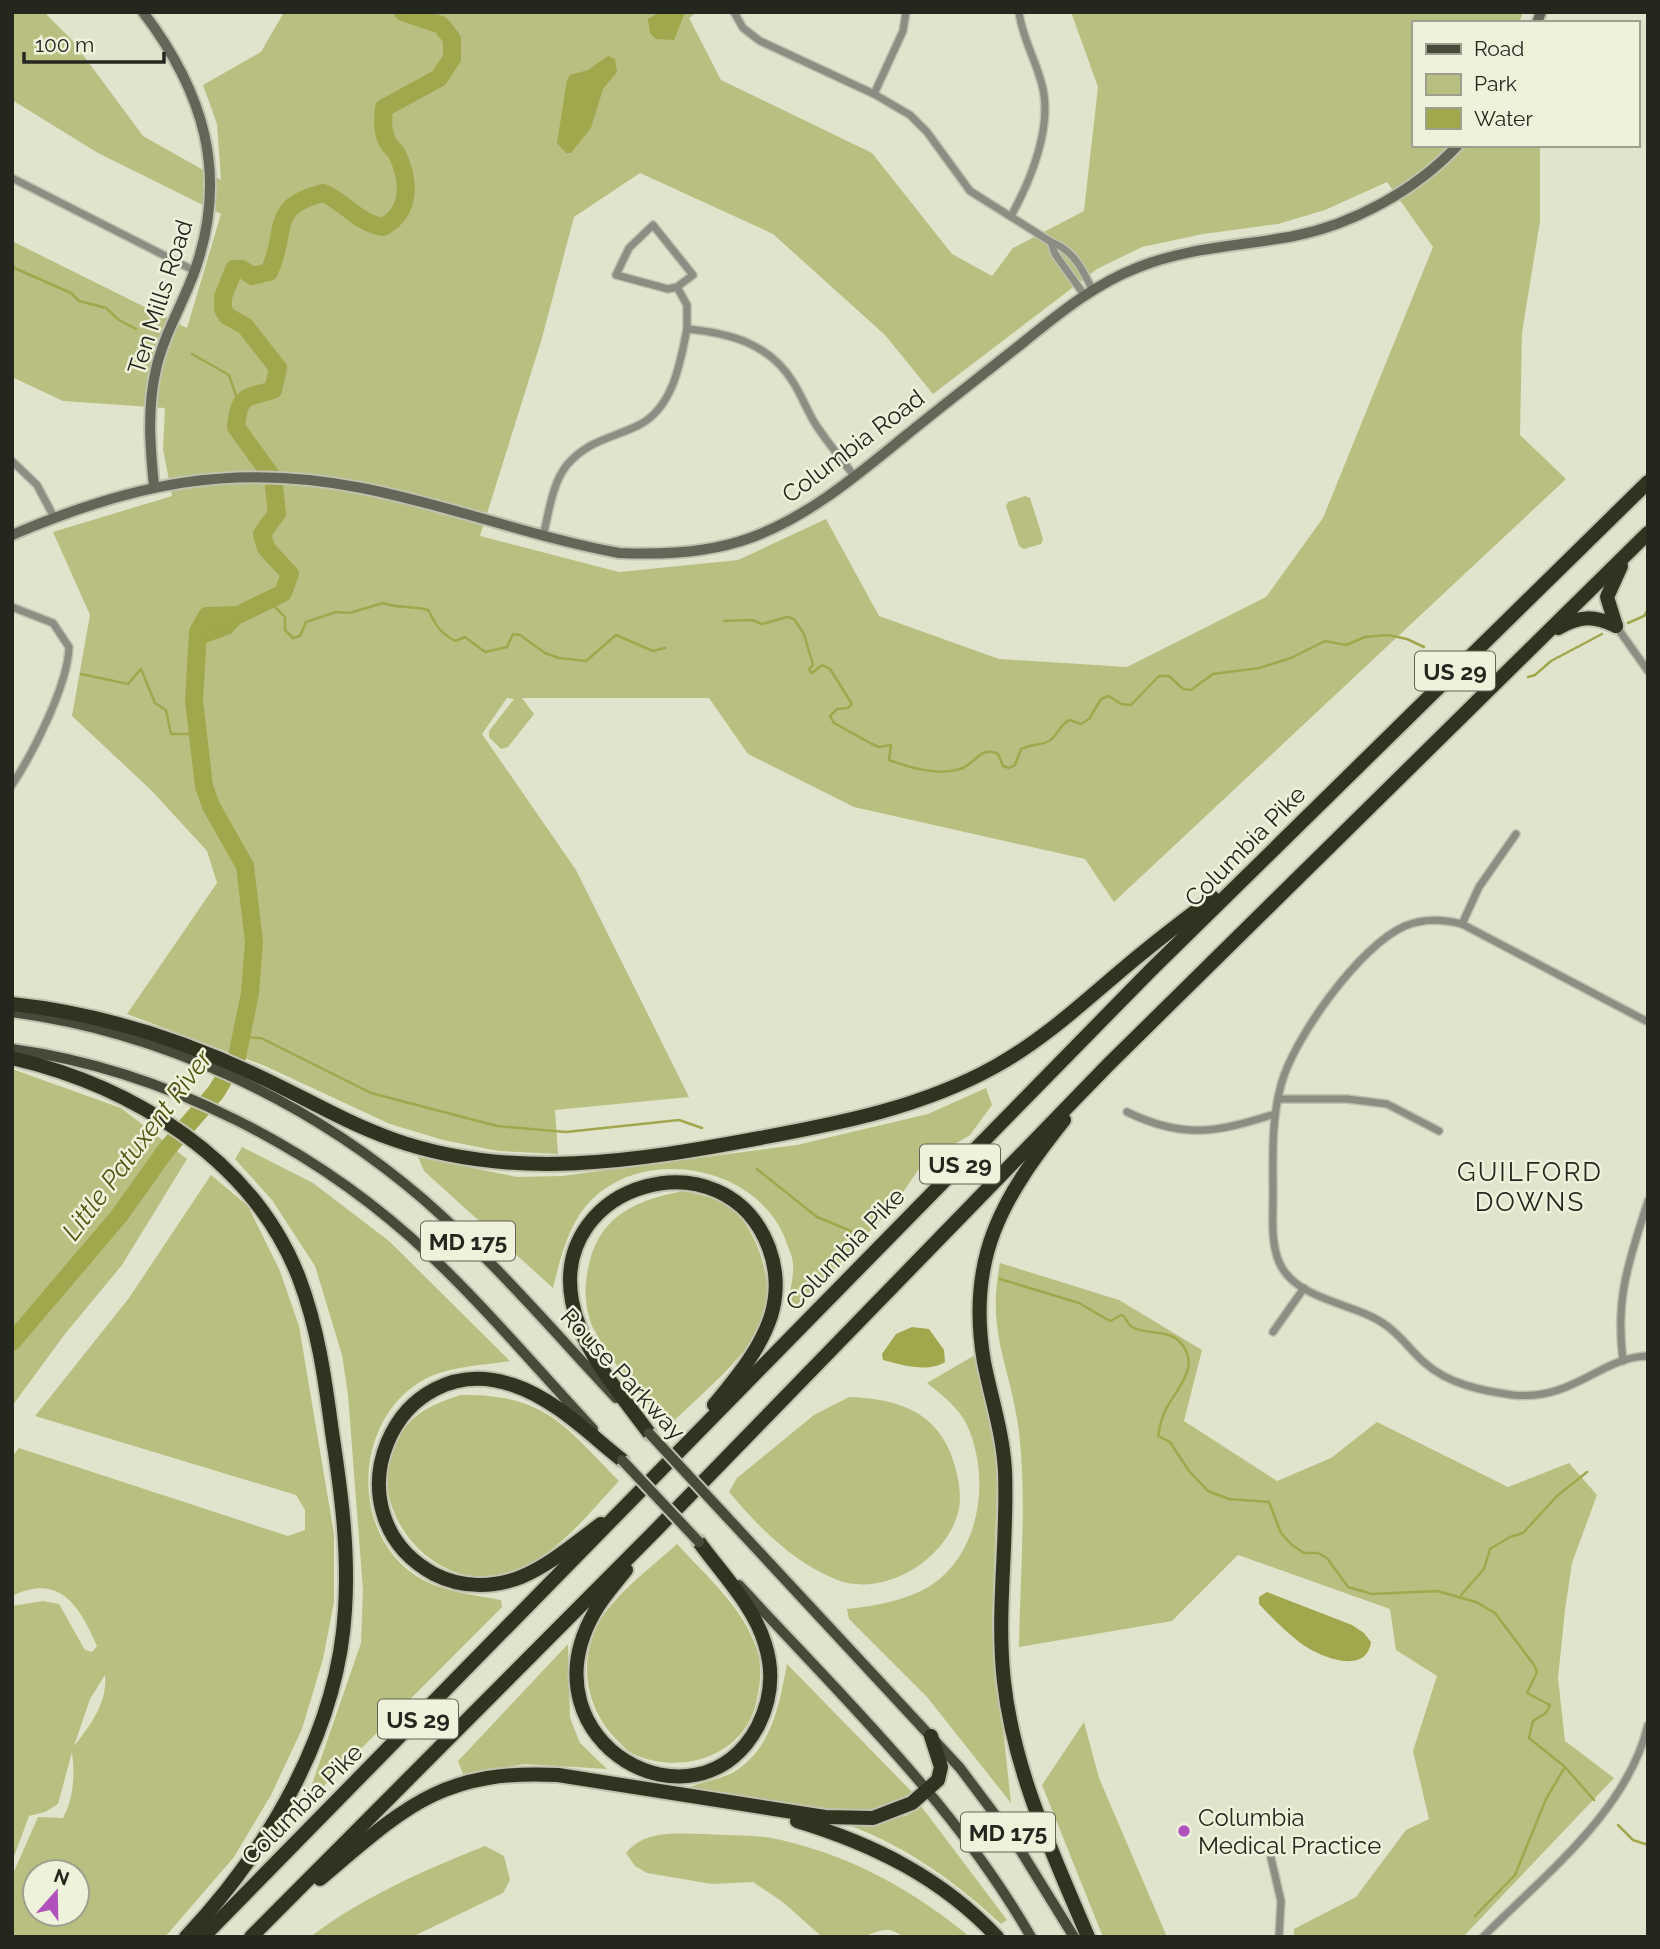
<svg xmlns="http://www.w3.org/2000/svg" width="1660" height="1949" font-family="Raleway,sans-serif">
<style>
.green{fill:#b9bf80;fill-rule:evenodd}
.water{fill:#a1a74c}
.lines{fill:none;stroke-linecap:round;stroke-linejoin:round}
.stream{stroke:#a1a74c;stroke-width:2.5}
.river{stroke:#a1a74c;stroke-width:18}
.street-casing{stroke:#bfc2ae;stroke-width:10}
.secondary-casing{stroke:#bfc2ae;stroke-width:14}
.primary-casing{stroke:#bfc2ae;stroke-width:14}
.highway-casing{stroke:#bfc2ae;stroke-width:18}
.street{stroke:#8c8e84;stroke-width:7}
.secondary{stroke:#646658;stroke-width:10}
.primary{stroke:#484a39;stroke-width:10}
.highway{stroke:#313320;stroke-width:14}
.primary-bridge-casing{stroke:#bfc2ae;stroke-width:14;stroke-linecap:butt}
.primary-bridge{stroke:#484a39;stroke-width:10}
.poi-dot{fill:#b052bc;stroke:#eff2da;stroke-width:2.5}
.labels{text-anchor:middle;dominant-baseline:central;stroke-width:5;stroke-linejoin:round;paint-order:stroke}
.shield{fill:#eff2da;stroke:#626356;stroke-width:2}
.shield-label{font-size:23px;font-weight:bold;fill:#25261e}
.street-label{font-size:24px;fill:#25261e;stroke:#eff2da}
.poi-label{font-size:24px;fill:#25261e;stroke:#eff2da;text-anchor:start}
.water-label{font-size:26px;font-style:italic;fill:#515511;stroke:#eff2da}
.neighbourhood-label{font-size:26px;letter-spacing:2px;fill:#25261e;stroke:#eff2da}
</style>
<rect width="100%" height="100%" fill="#e1e4cd"/>
<!-- green -->
<g class="green">
<path d="M12 12H44L72 40 143 136 221 180 217 124 203 85 261 52 284 12H697L689 18 721 80 872 153 952 254 992 276 1013 248 1084 211 1098 87 1071 12H1523L1519 23H1413V145H1540V221L1522 333 1520 435 1566 479 1114 902 1085 859 854 807 748 754 709 698H522L534 714 508 747 501 749 489 737V731L514 699 507 698 482 734 576 870 689 1097 555 1110 558 1154 498 1151 443 1140 390 1124 263 1065 127 1014 217 883 207 851 151 790 72 716 90 615 53 532 172 496 163 449 165 408 63 401 12 377V241L187 328 221 214 98 153 12 100ZM640 173 773 234 885 335 933 394 1097 269 1142 247 1203 234 1278 224 1325 210 1387 182 1433 247 1323 518 1266 597 1127 667 999 659 879 616 826 519 738 560 619 572 480 536 542 338 574 217Z"/>
<path d="M1025 496 1030 498 1043 539 1041 544 1024 549 1019 546 1006 506 1008 502Z"/>
<path d="M12 1069 121 1108 187 1159 122 1265 65 1334 12 1406Z"/>
<path d="M986 1088 992 1105 970 1135 923 1163 895 1204 800 1307H787C789 1294 794 1278 793 1264 793 1258 789 1250 787 1244 764 1173 663 1147 603 1190 571 1213 562 1252 553 1288L424 1171 418 1157 517 1177 562 1176 797 1145 928 1114Z"/>
<path d="M242 1147 313 1183 389 1241 510 1361C485 1365 455 1366 431 1376 352 1412 346 1538 423 1580 445 1592 476 1595 501 1600L502 1607 316 1794 309 1793 361 1643 363 1590 348 1395 342 1355 315 1266 272 1200 235 1159Z"/>
<path d="M211 1175 248 1206 280 1271 299 1326 334 1534V1602L323 1659 302 1729 271 1795 234 1857 165 1937H12V1876L38 1817 63 1818C74 1797 75 1775 72 1752L58 1804 45 1812 29 1816 12 1862V1606L43 1601 59 1604 85 1650 92 1652 97 1646C80 1607 60 1572 12 1596V1457L19 1448 288 1536 305 1530V1510L296 1495 35 1416 129 1298ZM105 1675C108 1702 90 1726 74 1746L90 1699ZM35 1872H77V1914H35Z"/>
<path d="M683 1191C701 1195 724 1199 737 1213 763 1242 779 1299 756 1334 734 1369 696 1398 668 1427 641 1396 612 1364 593 1328 586 1313 584 1291 587 1275 595 1218 632 1201 683 1191Z"/>
<path d="M1000 1263 1119 1300 1202 1350 1184 1421 1277 1481 1331 1458 1377 1422 1508 1487 1569 1463 1597 1495 1572 1563 1565 1610 1558 1678 1565 1741 1614 1778 1463 1937H1294V1929L1356 1897 1406 1830 1429 1819 1413 1751 1437 1676 1396 1650 1390 1609 1238 1555 1172 1621 1019 1647C1020 1575 1027 1503 1019 1432 1011 1367 986 1334 1000 1263Z"/>
<path d="M975 1355 995 1450 997 1485 992 1626 1011 1803 927 1697 849 1619 847 1609C875 1606 905 1601 930 1586 981 1553 991 1478 967 1425 959 1408 941 1394 927 1383Z"/>
<path d="M460 1395C545 1394 563 1424 619 1481 590 1512 563 1547 525 1567 435 1614 340 1488 413 1419 425 1407 444 1401 460 1395Z"/>
<path d="M849 1397C900 1399 940 1412 955 1466 959 1481 962 1498 958 1513 945 1561 882 1599 835 1579 791 1561 758 1526 729 1492L737 1478 814 1415Z"/>
<path d="M677 1544C705 1575 744 1608 757 1650 763 1669 760 1688 755 1707 740 1758 679 1775 633 1754 627 1751 622 1745 617 1740 589 1712 579 1671 594 1633 608 1598 650 1569 677 1544Z"/>
<path d="M568 1644 570 1718 580 1743 607 1769 525 1764 463 1774 458 1761Z"/>
<path d="M787 1664 914 1794C896 1803 878 1813 858 1815 816 1818 733 1795 690 1787 703 1782 720 1779 732 1773 772 1750 779 1705 787 1664Z"/>
<path d="M1084 1722 1099 1778 1167 1937H1103L1042 1785Z"/>
<path d="M921 1806 1007 1920 1001 1924C956 1882 906 1846 848 1825L906 1816Z"/>
<path d="M706 1834C730 1836 757 1834 781 1840 852 1856 914 1891 970 1937H904C885 1924 879 1932 862 1937 850 1940 834 1937 822 1937L784 1903 753 1882 712 1884 647 1873 635 1866 626 1853C646 1829 677 1834 706 1834Z"/>
<path d="M485 1846 504 1856 510 1880 503 1893 412 1937H310C363 1897 424 1870 485 1846Z"/>
</g>
<!-- water -->
<g class="water">
<path d="M660 12H685L674 40 656 39 650 33 648 19Z"/>
<path d="M608 56 615 59 617 72 603 89 591 128 571 153H566L557 143 567 80 570 75 588 70Z"/>
<path d="M912 1327 929 1329 944 1350 945 1362C928 1373 902 1365 883 1360L882 1354 896 1334Z"/>
<path d="M1267 1592 1352 1625 1364 1633 1371 1642C1366 1677 1317 1656 1299 1642 1284 1630 1271 1617 1259 1604V1597Z"/>
</g>
<g class="lines">
<!-- stream -->
<g class="stream">
<path d="M12 267 71 293 79 301 106 308 119 320 136 329"/>
<path d="M192 354 229 375 240 407"/>
<path d="M270 602 285 617V630L293 638 300 636 306 622 336 612 350 613 383 603C399 609 411 605 428 610 437 626 438 631 455 641L465 637 485 652 507 647 513 634 520 635 545 653 559 658 586 661 616 635 653 651 665 648"/>
<path d="M724 621 752 620 762 624 787 617 794 619 804 634 813 665 809 669 812 673 822 665 830 669 852 704 848 708 837 709 830 716 834 723 872 744 879 747 891 745 889 760C910 768 938 776 960 769 975 765 980 745 998 754L1003 766 1009 768 1015 765 1021 749C1030 744 1040 746 1049 741 1059 735 1058 725 1070 720L1081 724 1089 719 1101 699 1109 696 1121 704 1131 705 1159 676H1169L1183 689 1191 690 1213 674 1259 668 1291 658 1325 641 1346 645 1365 637 1388 635 1407 639 1424 647"/>
<path d="M1628 623 1644 616 1648 610"/>
<path d="M81 674 128 684 141 669 155 703 166 710 171 734H199"/>
<path d="M1528 677 1535 675 1551 661 1602 634"/>
<path d="M242 1037 261 1038 371 1093 497 1126 566 1132 679 1120 702 1128"/>
<path d="M757 1169 817 1217 851 1231"/>
<path d="M1000 1279 1079 1303 1110 1321 1122 1315C1127 1318 1126 1323 1132 1327 1145 1335 1167 1329 1179 1341 1204 1366 1174 1391 1165 1411 1162 1418 1159 1429 1158 1436L1170 1442 1189 1471 1208 1491 1229 1499 1269 1502 1281 1533 1292 1545 1304 1553H1318L1327 1558 1348 1587 1372 1594 1437 1591 1476 1602 1495 1613 1534 1665 1537 1672 1527 1693 1550 1705 1546 1713 1533 1721 1529 1738 1565 1767 1594 1800"/>
<path d="M1461 1595 1484 1569 1490 1549 1510 1537 1523 1533 1557 1496 1587 1472"/>
<path d="M1618 1825 1633 1840 1648 1845"/>
<path d="M1475 1916 1515 1875 1546 1799 1565 1767"/>
</g>
<!-- river -->
<g class="river">
<path d="M198 636 226 626 236 615"/>
<path d="M12 1342 119 1216 166 1150 216 1092 237 1057 250 993 254 942 245 866 211 806 204 786 194 701 198 632 207 616 238 615 283 593 290 574 266 548 262 534 277 513 273 478 236 427C239 393 247 398 273 390L278 368 245 326 227 316 223 309V297L234 269H242L252 276 269 272C289 230 267 207 323 193 346 202 357 223 383 227 411 212 410 181 397 154 394 149 389 146 387 141 382 131 383 119 384 108L439 78 452 58V39L441 25 403 12"/>
</g>
<!-- street casing -->
<g class="street-casing">
<g id="street">
<path d="M734 12 743 28 760 41 874 94 910 115 927 132 970 191 1051 242C1073 249 1084 272 1093 291"/>
<path d="M874 94 903 31 906 12"/>
<path d="M12 178 195 271"/>
<path d="M1011 216C1031 180 1053 126 1042 85 1036 60 1022 38 1019 12"/>
<path d="M1051 242 1055 254 1085 296"/>
<path d="M677 287 693 275 653 225 629 248 616 275 668 289 677 287 687 305V329"/>
<path d="M12 461 37 485 54 517"/>
<path d="M543 536C549 513 552 483 567 465 587 441 612 438 637 426 673 409 680 364 687 329 729 333 769 343 793 382 802 396 807 411 816 425 828 443 842 460 855 477"/>
<path d="M12 607 53 623 69 647C68 685 33 753 12 785"/>
<path d="M1616 626 1648 671"/>
<path d="M1462 924 1479 887 1516 834"/>
<path d="M1648 1022 1462 924C1443 919 1424 918 1405 926 1360 945 1293 1039 1281 1085 1271 1122 1273 1158 1273 1196 1273 1219 1270 1247 1282 1268 1303 1302 1357 1303 1387 1326 1402 1337 1412 1352 1425 1363 1448 1384 1483 1391 1513 1395 1574 1401 1600 1357 1648 1356"/>
<path d="M1278 1099H1347L1387 1104 1439 1131"/>
<path d="M1127 1112C1185 1140 1217 1132 1275 1114"/>
<path d="M1273 1332 1304 1288"/>
<path d="M1623 1361C1615 1297 1629 1261 1648 1201"/>
<path d="M1271 1858 1281 1901 1279 1937"/>
<path d="M1483 1937C1544 1875 1627 1812 1648 1725"/>
</g>
</g>
<!-- secondary casing -->
<g class="secondary-casing">
<g id="secondary">
<path d="M143 12C203 91 229 173 195 270 183 304 164 334 156 369 147 408 150 446 154 486"/>
<path d="M1537 23 1541 12"/>
<path d="M12 535C131 484 233 462 362 488 449 505 532 537 619 553 662 555 709 553 750 538 808 517 856 476 904 437 942 406 981 376 1020 345 1056 316 1094 284 1139 267 1189 247 1242 246 1294 236 1354 224 1416 190 1458 145"/>
</g>
</g>
<!-- primary casing -->
<g class="primary-casing">
<g id="primary">
<path d="M12 1012C162 1032 309 1101 423 1199 493 1260 553 1331 616 1398"/>
<path d="M12 1049C165 1070 318 1149 430 1255 487 1309 539 1371 593 1429"/>
<path d="M725 1515 960 1768 1014 1840 1074 1937"/>
<path d="M739 1585C842 1697 955 1804 1031 1937"/>
</g>
</g>
<!-- highway casing -->
<g class="highway-casing">
<g id="highway">
<path d="M1616 626 1607 597 1621 566"/>
<path d="M1558 628C1580 616 1593 615 1616 626"/>
<path d="M12 1004C96 1013 180 1039 256 1075 302 1096 344 1122 392 1139 512 1182 638 1161 760 1138 841 1123 923 1107 996 1066 1052 1035 1097 989 1146 950 1168 932 1191 915 1213 898"/>
<path d="M12 1058C132 1086 253 1159 299 1278 318 1328 325 1379 332 1432 341 1491 349 1550 345 1610 338 1732 268 1850 186 1937"/>
<path d="M1064 1120C1002 1198 966 1258 984 1362 991 1398 1003 1433 1005 1471 1008 1541 996 1612 1004 1682 1014 1772 1053 1854 1088 1937"/>
<path d="M649 1433C620 1393 581 1351 572 1301 550 1181 726 1133 769 1248 777 1270 778 1293 771 1316 760 1350 736 1378 714 1405"/>
<path d="M601 1524C575 1543 550 1565 521 1577 493 1588 461 1588 434 1574 324 1514 394 1345 513 1385 555 1399 588 1433 622 1460"/>
<path d="M626 1570C615 1584 602 1598 594 1613 521 1743 697 1840 758 1726 771 1700 774 1672 765 1644 754 1606 722 1574 699 1542"/>
<path d="M797 1821C873 1844 942 1878 997 1937"/>
<path d="M320 1879C404 1808 441 1769 558 1775L825 1817 873 1818 912 1803 938 1780 941 1767 931 1736"/>
<path d="M203 1937 1151 970 1648 482"/>
<path d="M251 1937 658 1528 1109 1064 1648 533"/>
</g>
</g>
<!-- street -->
<use href="#street" class="street"/>
<!-- secondary -->
<use href="#secondary" class="secondary"/>
<!-- primary -->
<use href="#primary" class="primary"/>
<!-- highway -->
<use href="#highway" class="highway"/>
<!-- primary-bridge casing -->
<g class="primary-bridge-casing">
<g id="primary-bridge">
<path d="M649 1433 725 1515"/>
<path d="M622 1460 699 1542"/>
</g>
</g>
<!-- primary-bridge -->
<use href="#primary-bridge" class="primary-bridge"/>
</g>
<!-- markers -->
<circle class="poi-dot" cx="1184" cy="1831" r="7"/>
<g class="labels">
<!-- shield labels -->
<g class="shield">
<rect x="1415" y="651.5" width="80" height="39" rx="5"/>
<rect x="920" y="1144.5" width="80" height="39" rx="5"/>
<rect x="421" y="1221.5" width="94" height="39" rx="5"/>
<rect x="378" y="1699.5" width="80" height="39" rx="5"/>
<rect x="961" y="1812.5" width="94" height="39" rx="5"/>
</g>
<g class="shield-label">
<text x="1455" y="671">US 29</text>
<text x="960" y="1164">US 29</text>
<text x="468" y="1241">MD 175</text>
<text x="418" y="1719">US 29</text>
<text x="1008" y="1832">MD 175</text>
</g>
<!-- street labels -->
<g class="street-label">
<text transform="translate(160 297) rotate(-72)">Ten Mills Road</text>
<text transform="translate(853 446) rotate(-37)">Columbia Road</text>
<text transform="translate(1245 846) rotate(-45)">Columbia Pike</text>
<text transform="translate(845 1249) rotate(-46)">Columbia Pike</text>
<text transform="translate(623 1374) rotate(47)">Rouse Parkway</text>
<text transform="translate(302 1804) rotate(-45)">Columbia Pike</text>
</g>
<!-- poi labels -->
<g class="poi-label">
<text x="1198" y="1817">Columbia<tspan x="1198" dy="28">Medical Practice</tspan></text>
</g>
<!-- water labels -->
<g class="water-label">
<text transform="translate(137 1145) rotate(-53)">Little Patuxent River</text>
</g>
<!-- neighbourhood labels -->
<g class="neighbourhood-label">
<text x="1530" y="1172">GUILFORD<tspan x="1530" dy="30">DOWNS</tspan></text>
</g>
</g>
<!-- border -->
<rect width="1660" height="1949" fill="none" stroke="#25261e" stroke-width="28"/>
<!-- legend -->
<rect x="1412" y="21" width="228" height="126" fill="#eff2da" stroke="#9ea08f" stroke-width="2"/>
<rect x="1426" y="44" width="35" height="10" fill="#484a39" stroke="#9ea08f" stroke-width="2"/>
<text x="1474" y="56" font-size="21" fill="#25261e">Road</text>
<rect x="1426" y="74" width="35" height="21" fill="#b9bf80" stroke="#9ea08f" stroke-width="2"/>
<text x="1474" y="91" font-size="21" fill="#25261e">Park</text>
<rect x="1426" y="108" width="35" height="21" fill="#a1a74c" stroke="#9ea08f" stroke-width="2"/>
<text x="1474" y="126" font-size="21" fill="#25261e">Water</text>
<!-- north arrow -->
<g transform="translate(56 1893) rotate(20)"><circle r="33" fill="#eff2da" stroke="#9ea08f" stroke-width="2"/>
<path d="M0-5L12 26L0 18L-12 26Z" fill="#b052bc"/>
<text y="-10" font-size="19" font-weight="bold" text-anchor="middle" fill="#25261e">N</text>
</g>
<!-- scale -->
<path d="M24 52v10h140v-10" fill="none" stroke="#25261e" stroke-width="3.5"/>
<text x="35" y="52" font-size="21" fill="#25261e" stroke="#eff2da" stroke-width="5" paint-order="stroke">100 m</text>
</svg>
